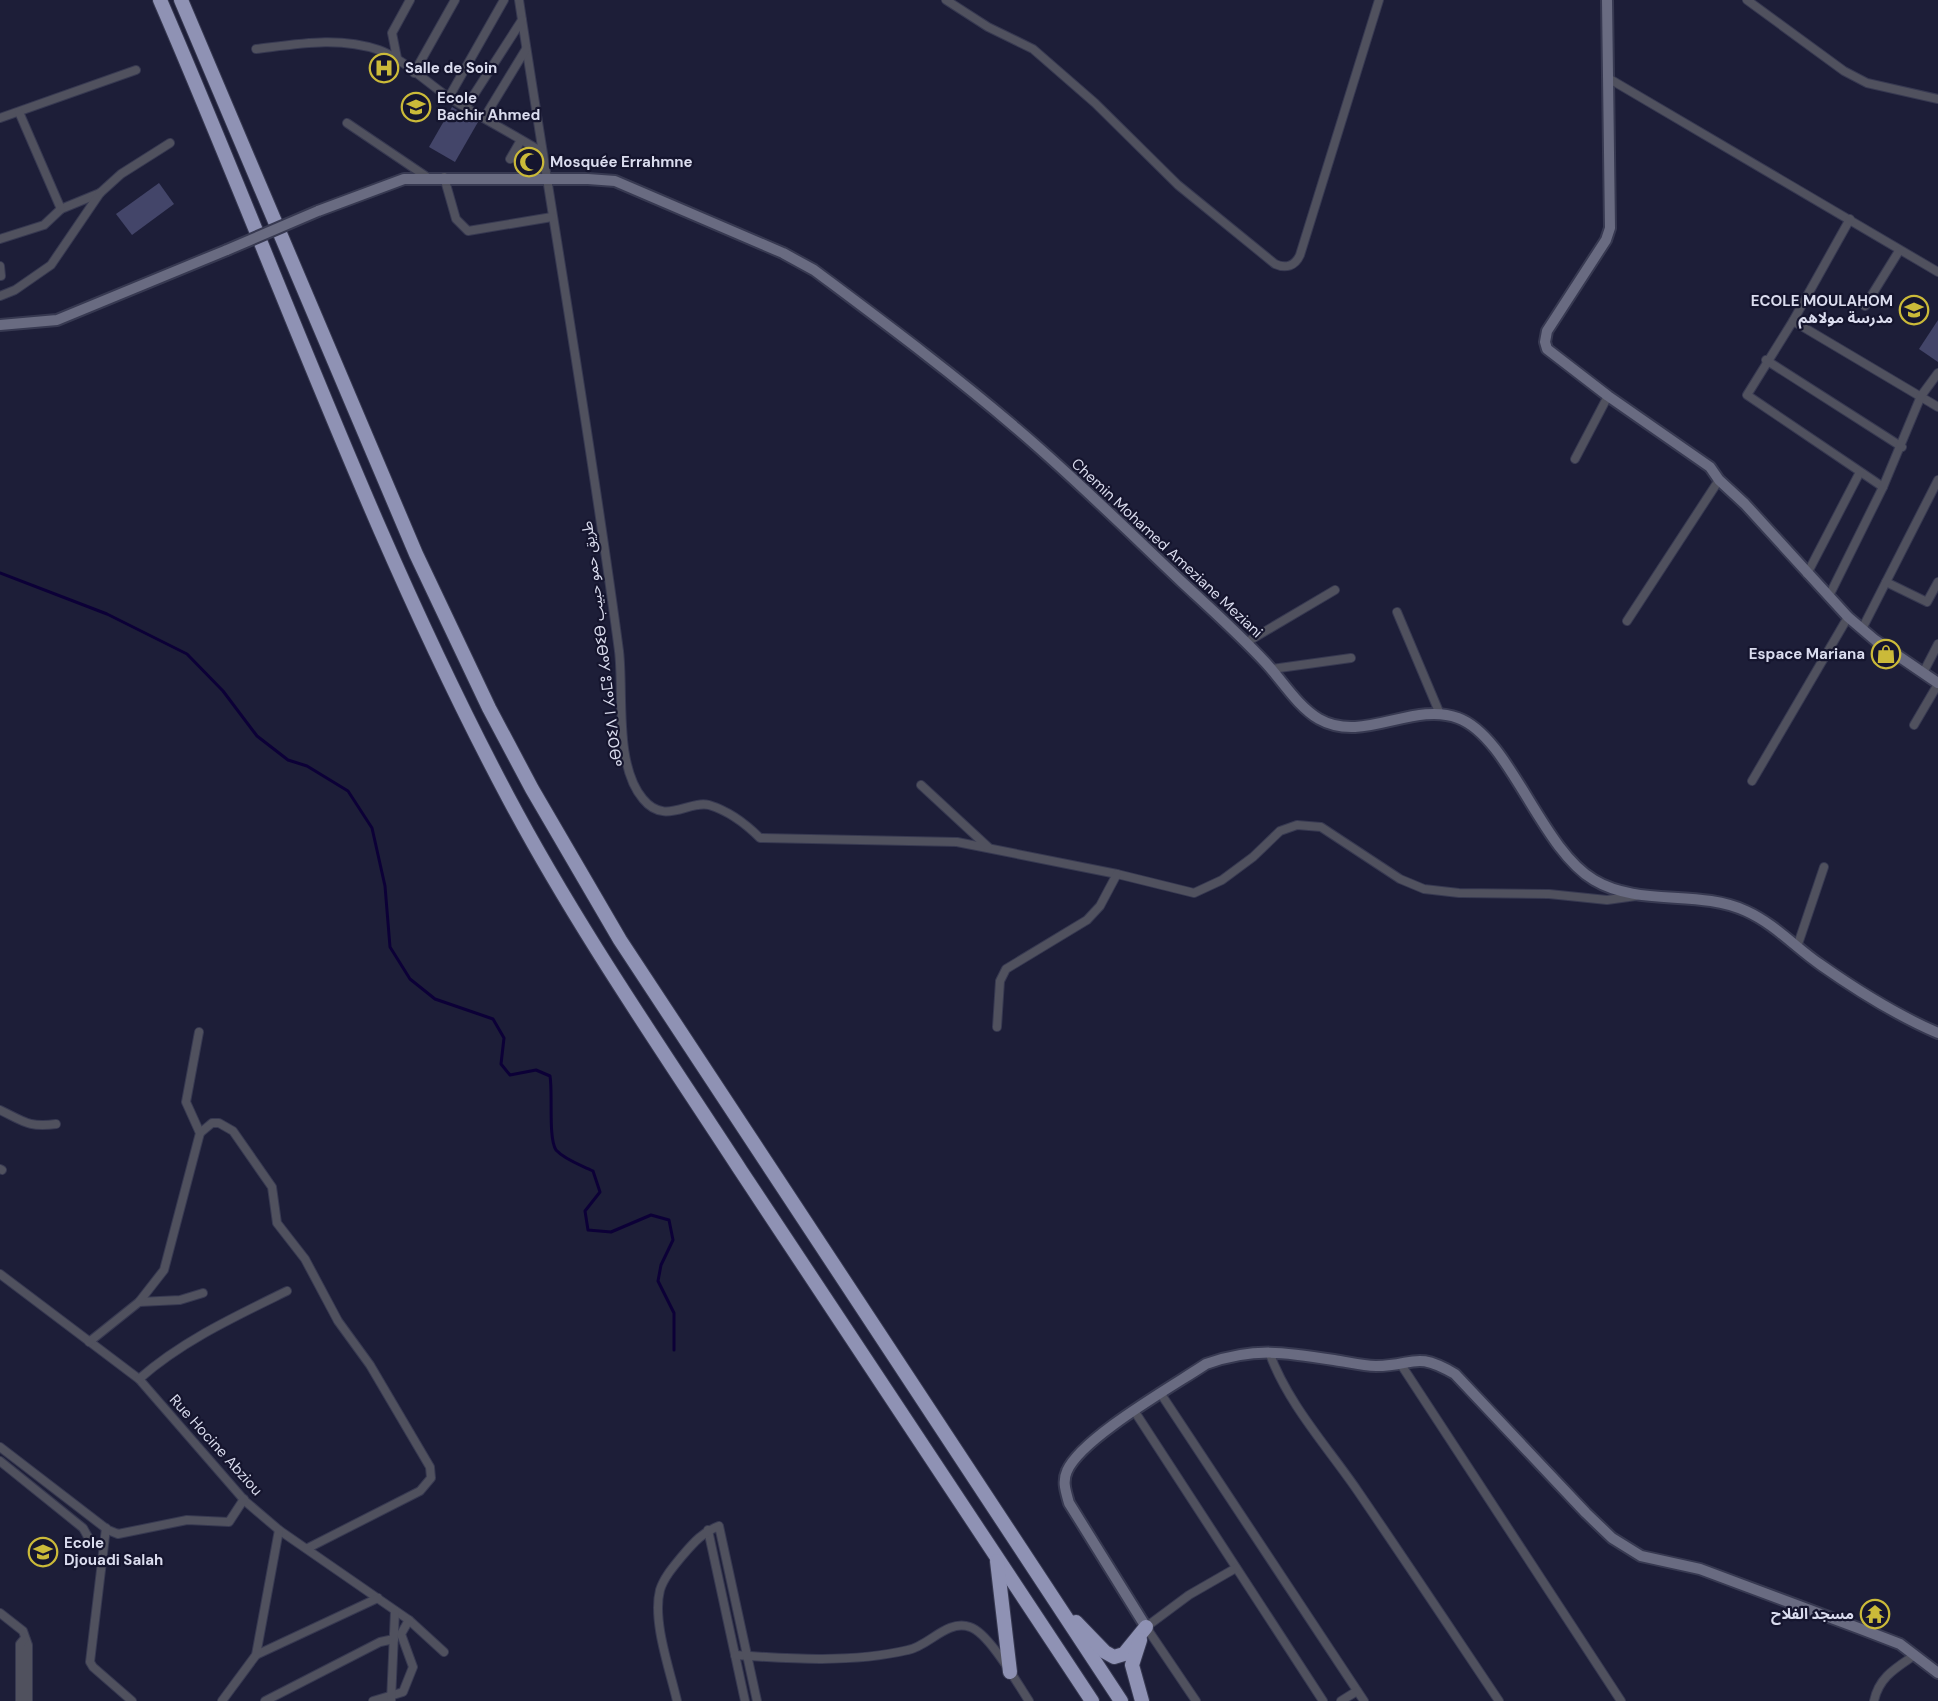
<svg xmlns="http://www.w3.org/2000/svg" width="1938" height="1701" font-family="'DM Sans','Noto Sans Arabic','Noto Sans Tifinagh',sans-serif">
<style>
.green{fill:#434569}
.lines{fill:none;stroke-linecap:round;stroke-linejoin:round}
.stream{stroke:#0c0037;stroke-width:3}
.street-casing{stroke:#373951;stroke-width:10}
.secondary-casing{stroke:#373951;stroke-width:14}
.highway-casing{stroke:#373951;stroke-width:16}
.street{stroke:#50515e;stroke-width:8}
.secondary{stroke:#696b81;stroke-width:10}
.highway{stroke:#8f92b4;stroke-width:14}
.secondary-bridge-casing{stroke:#373951;stroke-width:14;stroke-linecap:butt}
.secondary-bridge{stroke:#696b81;stroke-width:10}
.labels{text-anchor:middle;dominant-baseline:central;stroke-width:4.5;stroke-linejoin:round;paint-order:stroke}
.poi-label{font-size:15px;font-weight:bold;fill:#dadcee;stroke:#15152e;text-anchor:start}
.street-label{font-size:15px;fill:#dadcee;stroke:#15152e}
</style>
<rect width="100%" height="100%" fill="#1d1e38"/>
<!-- green -->
<g class="green">
<path d="M452 107 478 122 455 162 429 147Z"/>
<path d="M159 183 174 204 132 235 116 214Z"/>
<path d="M1938 320V362L1919 349Z"/>
</g>
<g class="lines">
<!-- stream -->
<path class="stream" d="M0 573 107 614 187 654 223 691 257 736 288 760 307 766 348 791 372 828 385 886 390 947 410 979 435 999 493 1019 504 1038 501 1064 510 1075 536 1070 550 1076C553 1093 548 1138 556 1150 565 1160 581 1165 593 1171L600 1192 585 1211 588 1230 611 1232 651 1215 669 1220 673 1240 661 1265 658 1281 674 1313V1350"/>
<!-- street casing -->
<g class="street-casing">
<g id="street">
<path d="M519 0C552 217 590 433 619 651 624 693 614 765 643 799 665 826 688 800 709 805 729 811 746 824 760 838L957 842 1117 874 1194 893 1222 880 1253 857 1280 831 1297 825 1321 827 1400 879 1424 889 1459 893 1549 894 1607 900 1636 896"/>
<path d="M946 0 988 27 1033 49 1095 103 1178 185 1275 264C1286 269 1295 266 1300 255L1379 0"/>
<path d="M1747 0 1844 71 1867 83 1938 99"/>
<path d="M256 49C297 44 339 36 379 50 402 58 426 82 447 96 478 116 511 133 542 152"/>
<path d="M397 58 392 33 410 0"/>
<path d="M414 73 455 0"/>
<path d="M1608 78 1938 272"/>
<path d="M449 97 504 0"/>
<path d="M466 107 522 20"/>
<path d="M0 118 136 70"/>
<path d="M484 118 526 49"/>
<path d="M347 123 427 177"/>
<path d="M510 159 521 140"/>
<path d="M444 177 456 219 468 231 552 217"/>
<path d="M61 209 100 193"/>
<path d="M1850 219 1793 321 1747 395 1883 487"/>
<path d="M0 239 44 225 61 209 19 112"/>
<path d="M0 266 1 276"/>
<path d="M0 296 15 290 51 265 100 193 121 174 170 143"/>
<path d="M1865 306 1899 251"/>
<path d="M1793 321 1938 407"/>
<path d="M1766 360 1902 447"/>
<path d="M1575 459 1608 396"/>
<path d="M1807 574 1860 472"/>
<path d="M1886 582 1927 602 1938 582"/>
<path d="M1829 596 1883 487 1921 396 1938 373"/>
<path d="M1397 612 1440 714"/>
<path d="M1627 621 1719 480"/>
<path d="M1862 629 1938 480"/>
<path d="M1247 642 1335 590"/>
<path d="M1272 669 1351 658"/>
<path d="M1923 673 1938 644"/>
<path d="M1914 725 1938 684"/>
<path d="M1752 781 1848 617"/>
<path d="M921 785 988 847"/>
<path d="M1797 947 1824 867"/>
<path d="M997 1027 1000 981 1006 969 1087 920 1100 906 1117 874"/>
<path d="M0 1110C23 1121 29 1128 56 1124"/>
<path d="M200 1133 212 1123H219L233 1131 272 1187 277 1223 305 1259 338 1321 370 1365 430 1467 431 1478 420 1491 308 1548"/>
<path d="M0 1169 2 1170"/>
<path d="M0 1274 139 1379 245 1501 279 1530 409 1620 444 1652"/>
<path d="M139 1302 180 1300 203 1293"/>
<path d="M89 1342 139 1302 164 1270 200 1133 186 1102 199 1032"/>
<path d="M1269 1352C1288 1404 1326 1445 1357 1490 1405 1560 1452 1631 1499 1701"/>
<path d="M1400 1363 1621 1701"/>
<path d="M139 1379C182 1341 236 1316 287 1291"/>
<path d="M1161 1394 1364 1701"/>
<path d="M1135 1412 1323 1701"/>
<path d="M0 1447 108 1530 118 1534 187 1520 229 1522 244 1499"/>
<path d="M0 1461 83 1528 92 1544"/>
<path d="M106 1528 90 1662 93 1667 132 1701"/>
<path d="M708 1530 745 1701"/>
<path d="M0 1613 23 1631 28 1645V1701"/>
<path d="M256 1655 378 1598"/>
<path d="M735 1655C791 1659 853 1663 908 1650 929 1646 947 1619 970 1627 989 1633 1017 1683 1029 1701"/>
<path d="M20 1701V1644L25 1638"/>
<path d="M222 1701 256 1655 279 1530"/>
<path d="M265 1701 380 1642 394 1639"/>
<path d="M373 1701 403 1692 413 1667 401 1634 409 1620"/>
<path d="M391 1701 395 1611"/>
<path d="M677 1701C670 1670 652 1621 660 1590 664 1577 674 1566 683 1555 694 1542 703 1532 719 1526L757 1701"/>
<path d="M1196 1701 1146 1627 1189 1595 1236 1568"/>
<path d="M1341 1701 1357 1691"/>
<path d="M1874 1701C1879 1677 1896 1668 1915 1655"/>
</g>
</g>
<!-- secondary casing -->
<g class="secondary-casing">
<g id="secondary">
<path d="M1607 0 1610 228 1606 240 1547 331 1545 342 1547 349 1608 396 1710 467 1719 480 1745 504 1848 617 1875 640 1938 683"/>
<path d="M318 211 404 179H588L615 181 783 253 814 270C882 321 951 372 1016 428 1074 477 1128 531 1183 583 1211 609 1239 634 1265 662 1282 680 1297 706 1319 719 1363 744 1413 701 1458 718 1510 737 1540 848 1594 880 1639 907 1699 889 1746 911 1775 924 1796 948 1821 965 1858 991 1896 1015 1938 1033"/>
<path d="M0 325 57 320 227 250"/>
<path d="M1146 1627 1069 1503C1066 1492 1062 1482 1067 1471 1081 1438 1173 1386 1206 1364 1254 1347 1285 1352 1334 1360 1348 1362 1362 1366 1376 1366 1415 1366 1414 1350 1455 1374L1586 1513 1612 1538 1641 1556 1700 1569 1861 1629 1900 1644 1938 1673"/>
</g>
</g>
<!-- highway casing -->
<g class="highway-casing">
<g id="highway">
<path d="M160 0C276 268 371 539 508 797 577 927 661 1048 741 1171 858 1348 976 1524 1092 1701"/>
<path d="M181 0 416 554 489 708 532 789 620 940 1121 1701"/>
<path d="M997 1561 1010 1672"/>
<path d="M1076 1622 1105 1652 1114 1657 1124 1654 1146 1627"/>
<path d="M1140 1640 1132 1665 1142 1701"/>
</g>
</g>
<!-- street -->
<use href="#street" class="street"/>
<!-- secondary -->
<use href="#secondary" class="secondary"/>
<!-- highway -->
<use href="#highway" class="highway"/>
<!-- secondary-bridge casing -->
<g class="secondary-bridge-casing">
<path id="secondary-bridge" d="M227 250 318 211"/>
</g>
<!-- secondary-bridge -->
<use href="#secondary-bridge" class="secondary-bridge"/>
</g>
<!-- icons -->
<defs>
<g id="hospital-ring" transform="scale(1.5)"><circle r="9.5" fill="#15152e" stroke="#cbba39" stroke-width="1.5"/><path d="M-5-5h3v3.5h4V-5h3V5h-3V1.5h-4V5h-3Z" fill="#cbba39"/></g>
<g id="school-ring" transform="scale(1.5)"><circle r="9.5" fill="#15152e" stroke="#cbba39" stroke-width="1.5"/><path d="M0-5L7-2L0 1L-7-2ZM-4 1L0 2.5L4 1V4Q0 6-4 4Z" fill="#cbba39"/></g>
<g id="mosque-ring" transform="scale(1.5)"><circle r="9.5" fill="#15152e" stroke="#cbba39" stroke-width="1.5"/><path d="M3.5-4.9A6 6 0 1 0 3.5 4.9A5 5 0 1 1 3.5-4.9Z" fill="#cbba39"/></g>
<g id="shop-ring" transform="scale(1.5)"><circle r="9.5" fill="#15152e" stroke="#cbba39" stroke-width="1.5"/><path d="M-5-2.5h2.3a2.7 3.5 0 0 1 5.4 0H5L5.5 6h-11ZM-1.5-2.5h3a1.5 2.3 0 0 0-3 0Z" fill="#cbba39"/></g>
<g id="temple-ring" transform="scale(1.5)"><circle r="9.5" fill="#15152e" stroke="#cbba39" stroke-width="1.5"/><path d="M0-6L5-2H3V0L6.5 2.5H4V6H1.5V3h-3V6H-4V2.5H-6.5L-3 0V-2H-5Z" fill="#cbba39"/></g>
</defs>
<g fill-rule="evenodd">
<use href="#hospital-ring" x="384" y="68"/>
<use href="#school-ring" x="416" y="107"/>
<use href="#mosque-ring" x="529" y="162"/>
<use href="#school-ring" x="1914" y="310"/>
<use href="#shop-ring" x="1886" y="654"/>
<use href="#school-ring" x="43" y="1552"/>
<use href="#temple-ring" x="1875" y="1614"/>
</g>
<g class="labels">
<!-- poi labels -->
<g class="poi-label">
<text x="405" y="68">Salle de Soin</text>
<text x="437" y="98">Ecole<tspan x="437" dy="17">Bachir Ahmed</tspan></text>
<text x="550" y="162">Mosquée Errahmne</text>
<text x="1893" y="301" text-anchor="end">ECOLE MOULAHOM<tspan x="1893" dy="17">مدرسة مولاهم</tspan></text>
<text x="1865" y="654" text-anchor="end">Espace Mariana</text>
<text x="64" y="1543">Ecole<tspan x="64" dy="17">Djouadi Salah</tspan></text>
<text x="1854" y="1614" text-anchor="end">مسجد الفلاح</text>
</g>
<!-- street labels -->
<g class="street-label">
<text transform="translate(1167 548) rotate(43)">Chemin Mohamed Ameziane Meziani</text>
<text transform="translate(602 644) rotate(-97)">ⴰⴱⵔⵉⴷ ⵏ ⵃⴰⵎⵓ ⵃⴰⴱⵉⴱ طريق حمو حبيب</text>
<text transform="translate(216 1445) rotate(48)">Rue Hocine Abziou</text>
</g>
</g>
</svg>
